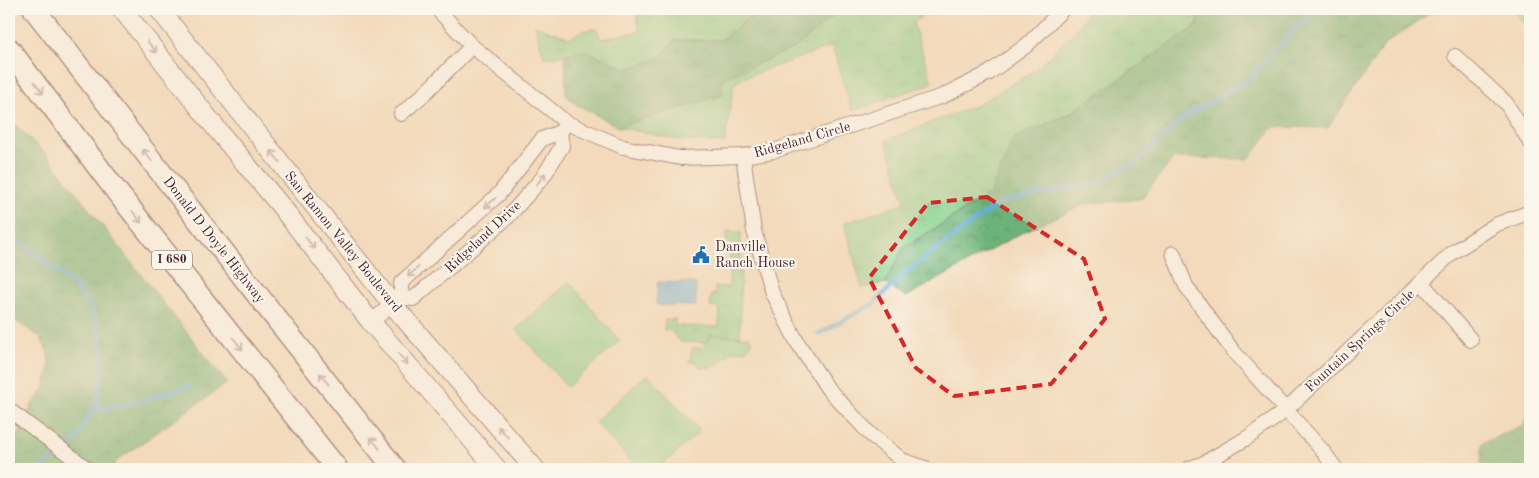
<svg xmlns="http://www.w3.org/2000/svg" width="1539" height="478" font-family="'Old Standard TT',serif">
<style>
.grass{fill:url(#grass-tufts);stroke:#68785c}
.forest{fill:url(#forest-crowns);stroke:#5b6952}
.green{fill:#85d18e;stroke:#68785c}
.water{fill:#62adda;stroke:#566682}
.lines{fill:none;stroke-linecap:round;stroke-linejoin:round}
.stream{stroke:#62adda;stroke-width:4.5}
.minor-casing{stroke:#633b41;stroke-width:16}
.major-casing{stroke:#633b41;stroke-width:21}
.highway-casing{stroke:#633b41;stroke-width:24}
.minor{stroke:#fff;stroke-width:14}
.major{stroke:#fff;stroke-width:19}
.highway{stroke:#fff;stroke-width:21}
.oneway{stroke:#ae9aa0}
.marked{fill:none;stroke:#d62828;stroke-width:4;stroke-dasharray:10 6;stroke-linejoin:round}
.labels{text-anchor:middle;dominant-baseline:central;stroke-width:4;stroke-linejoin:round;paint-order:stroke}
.shield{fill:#fbf7ec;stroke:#7f6065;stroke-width:1}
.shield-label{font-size:12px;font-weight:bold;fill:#4a1f2b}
.street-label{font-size:14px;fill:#4a1f2b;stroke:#fbf7ec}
.poi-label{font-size:14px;fill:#4a1f2b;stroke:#fbf7ec;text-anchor:start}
</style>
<defs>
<pattern id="grass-tufts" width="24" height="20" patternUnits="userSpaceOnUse" patternTransform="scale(1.25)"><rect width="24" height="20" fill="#85d18e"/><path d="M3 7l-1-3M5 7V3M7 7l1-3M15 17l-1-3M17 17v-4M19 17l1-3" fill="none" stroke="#74b37b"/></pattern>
<pattern id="forest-crowns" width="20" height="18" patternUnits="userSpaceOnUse" patternTransform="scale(1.25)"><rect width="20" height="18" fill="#6cb379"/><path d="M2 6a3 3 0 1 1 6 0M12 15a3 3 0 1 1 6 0" fill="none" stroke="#5b9163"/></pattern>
</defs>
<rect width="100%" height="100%" fill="#fbf7ec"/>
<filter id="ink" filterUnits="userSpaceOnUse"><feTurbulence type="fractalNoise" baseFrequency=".02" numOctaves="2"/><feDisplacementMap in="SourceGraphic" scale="10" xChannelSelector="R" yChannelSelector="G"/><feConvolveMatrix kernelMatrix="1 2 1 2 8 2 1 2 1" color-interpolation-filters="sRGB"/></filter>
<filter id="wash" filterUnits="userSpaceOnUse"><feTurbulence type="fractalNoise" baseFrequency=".0096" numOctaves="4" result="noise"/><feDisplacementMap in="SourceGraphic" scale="20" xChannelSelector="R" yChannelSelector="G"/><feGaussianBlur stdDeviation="1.12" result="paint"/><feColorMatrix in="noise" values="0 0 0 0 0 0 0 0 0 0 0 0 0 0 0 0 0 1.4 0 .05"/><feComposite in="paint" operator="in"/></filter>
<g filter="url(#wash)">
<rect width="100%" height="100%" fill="#f3dabc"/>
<!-- grass -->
<g class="grass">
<path d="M635 9H761L721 40H675L658 59 627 69 587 51 544 58 535 25 570 38 582 31 596 28 601 39 640 31Z"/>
<path d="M841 9H931L913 23 932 83 852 111 832 46 743 78 734 84 725 143 679 140 618 127 722 95V79L796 47Z"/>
<path d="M1090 9H1198V25L1069 114 1014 138 990 194 903 248 885 283 862 288 844 223 905 203 886 140 977 105 1034 71 1076 30Z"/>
<path d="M1510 9H1530V29Z"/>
<path d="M727 231 741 232 740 336 710 335 706 343 680 342 670 330H664L665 320H672L675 318V326L719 327 720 308 710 307 711 295H715V287H729L730 244 726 240Z"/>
</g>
<!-- forest -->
<g class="forest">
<path d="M761 9H841L796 47 722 79V95L618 127 576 104 566 95 565 55 587 51 627 69 658 59 675 40H721Z"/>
<path d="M1198 9H1436L1385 44 1328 128 1274 127 1249 159 1174 158 1141 199 1085 204 1023 232 906 297 885 283 903 248 990 194 1014 138 1069 114 1198 25Z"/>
<path d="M9 119 44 152 227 383 115 462 116 469H9V449L17 438 31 406 44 389 50 366 47 350 40 337 9 317Z"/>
<path d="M1530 411V469H1481L1482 443 1523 425Z"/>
</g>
<!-- green -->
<g class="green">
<path d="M569 282 620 341 567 387 516 329Z"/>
<path d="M710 335 750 337 753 342 746 350 732 351C723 362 716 370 700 367L696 362H689L693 348H704Z"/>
<path d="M647 374 700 431 658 469H638L595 422Z"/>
</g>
<!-- water -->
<path class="water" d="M658 282 695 283 696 284V305L694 306 658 305 656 304Z"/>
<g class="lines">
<!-- stream -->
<g class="stream">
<path d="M9 234 75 286 92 308 100 338 103 367 97 402 77 438 40 469"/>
<path d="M818 334 873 304 902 276 945 242 1001 202 1098 182 1137 162 1181 119 1249 79 1314 9"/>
<path d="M92 410 129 404 189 386"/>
</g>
</g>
</g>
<g filter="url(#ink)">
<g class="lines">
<!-- minor casing -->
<g class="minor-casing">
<g id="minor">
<path d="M437 9 472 46 567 123 623 147 680 158 743 156 773 151 943 96 989 73 1027 45 1063 9"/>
<path d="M1455 56 1506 103 1530 142"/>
<path d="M401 114 423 95 472 46"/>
<path d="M743 156 754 231 772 293 797 342 828 389 871 435 902 460 928 469"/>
<path d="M1173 253 1186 286 1233 351 1322 450 1336 469"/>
<path d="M1422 283 1471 340"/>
<path d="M401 297V283L499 194 542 139 560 132 567 123"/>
<path d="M401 297 413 299 508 217 543 177 562 146 560 132"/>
<path d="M371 322 399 299"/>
<path d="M9 410 88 469"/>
<path d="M1188 469 1204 463 1247 438 1285 411 1452 253 1495 225 1530 212"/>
</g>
</g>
<!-- major casing -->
<g class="major-casing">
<g id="major">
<path d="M122 9 219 132 280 205 371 322 497 469"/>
<path d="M159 9 392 304 535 469"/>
</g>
</g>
<!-- highway casing -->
<g class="highway-casing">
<g id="highway">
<path d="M34 9 155 165 395 469"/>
<path d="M9 49 117 192 337 469"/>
</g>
</g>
<!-- minor -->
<use href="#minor" class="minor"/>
<!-- major -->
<use href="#major" class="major"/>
<!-- highway -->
<use href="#highway" class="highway"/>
</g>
<!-- one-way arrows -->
<defs><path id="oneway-shaft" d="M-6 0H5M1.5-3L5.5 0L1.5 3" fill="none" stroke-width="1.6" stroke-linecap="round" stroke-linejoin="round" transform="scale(1.25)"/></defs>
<g class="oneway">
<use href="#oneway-shaft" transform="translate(152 47) rotate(52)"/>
<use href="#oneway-shaft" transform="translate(39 88) rotate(53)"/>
<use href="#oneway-shaft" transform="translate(147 155) rotate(-128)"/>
<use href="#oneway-shaft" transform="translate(275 156) rotate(-128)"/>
<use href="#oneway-shaft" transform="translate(541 179) rotate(-52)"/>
<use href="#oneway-shaft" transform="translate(490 203) rotate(138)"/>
<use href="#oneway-shaft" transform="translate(137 217) rotate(52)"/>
<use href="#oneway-shaft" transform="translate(310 243) rotate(52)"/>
<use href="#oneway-shaft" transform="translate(413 272) rotate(139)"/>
<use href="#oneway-shaft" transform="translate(238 344) rotate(52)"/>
<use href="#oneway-shaft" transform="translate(403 359) rotate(49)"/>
<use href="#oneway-shaft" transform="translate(324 379) rotate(-128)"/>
<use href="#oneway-shaft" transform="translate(503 432) rotate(-131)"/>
<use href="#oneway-shaft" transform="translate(375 443) rotate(-128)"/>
</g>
</g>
<!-- marked area -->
<path d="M0 0H1539V478H0ZM987 197 1084 259 1105 319 1051 384 954 396 916 368 869 278 928 203Z" fill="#f3dabc" fill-opacity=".55" fill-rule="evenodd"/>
<path class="marked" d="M987 197 1084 259 1105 319 1051 384 954 396 916 368 869 278 928 203Z"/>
<!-- icons -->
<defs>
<g id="civic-bare" transform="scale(1.35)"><path d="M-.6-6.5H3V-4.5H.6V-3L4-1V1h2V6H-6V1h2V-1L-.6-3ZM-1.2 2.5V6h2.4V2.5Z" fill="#1f6fb2" stroke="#fbf7ec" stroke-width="2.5" paint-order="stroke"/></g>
</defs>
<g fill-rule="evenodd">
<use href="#civic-bare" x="701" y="255"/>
</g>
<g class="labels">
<!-- shield labels -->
<rect class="shield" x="152" y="250.5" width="40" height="19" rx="4"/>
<g class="shield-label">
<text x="172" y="260">I 680</text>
</g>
<!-- street labels -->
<g class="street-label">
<text transform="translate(802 140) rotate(-16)">Ridgeland Circle</text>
<text transform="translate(483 237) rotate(-43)">Ridgeland Drive</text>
<text transform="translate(214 240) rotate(52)">Donald D Doyle Highway</text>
<text transform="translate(343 242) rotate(51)">San Ramon Valley Boulevard</text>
<text transform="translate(1360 341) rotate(-43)">Fountain Springs Circle</text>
</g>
<!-- poi labels -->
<g class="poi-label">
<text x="715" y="247">Danville<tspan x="715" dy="16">Ranch House</tspan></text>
</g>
</g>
<!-- margin -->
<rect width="1539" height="478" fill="none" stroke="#fbf7ec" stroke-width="30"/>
</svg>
